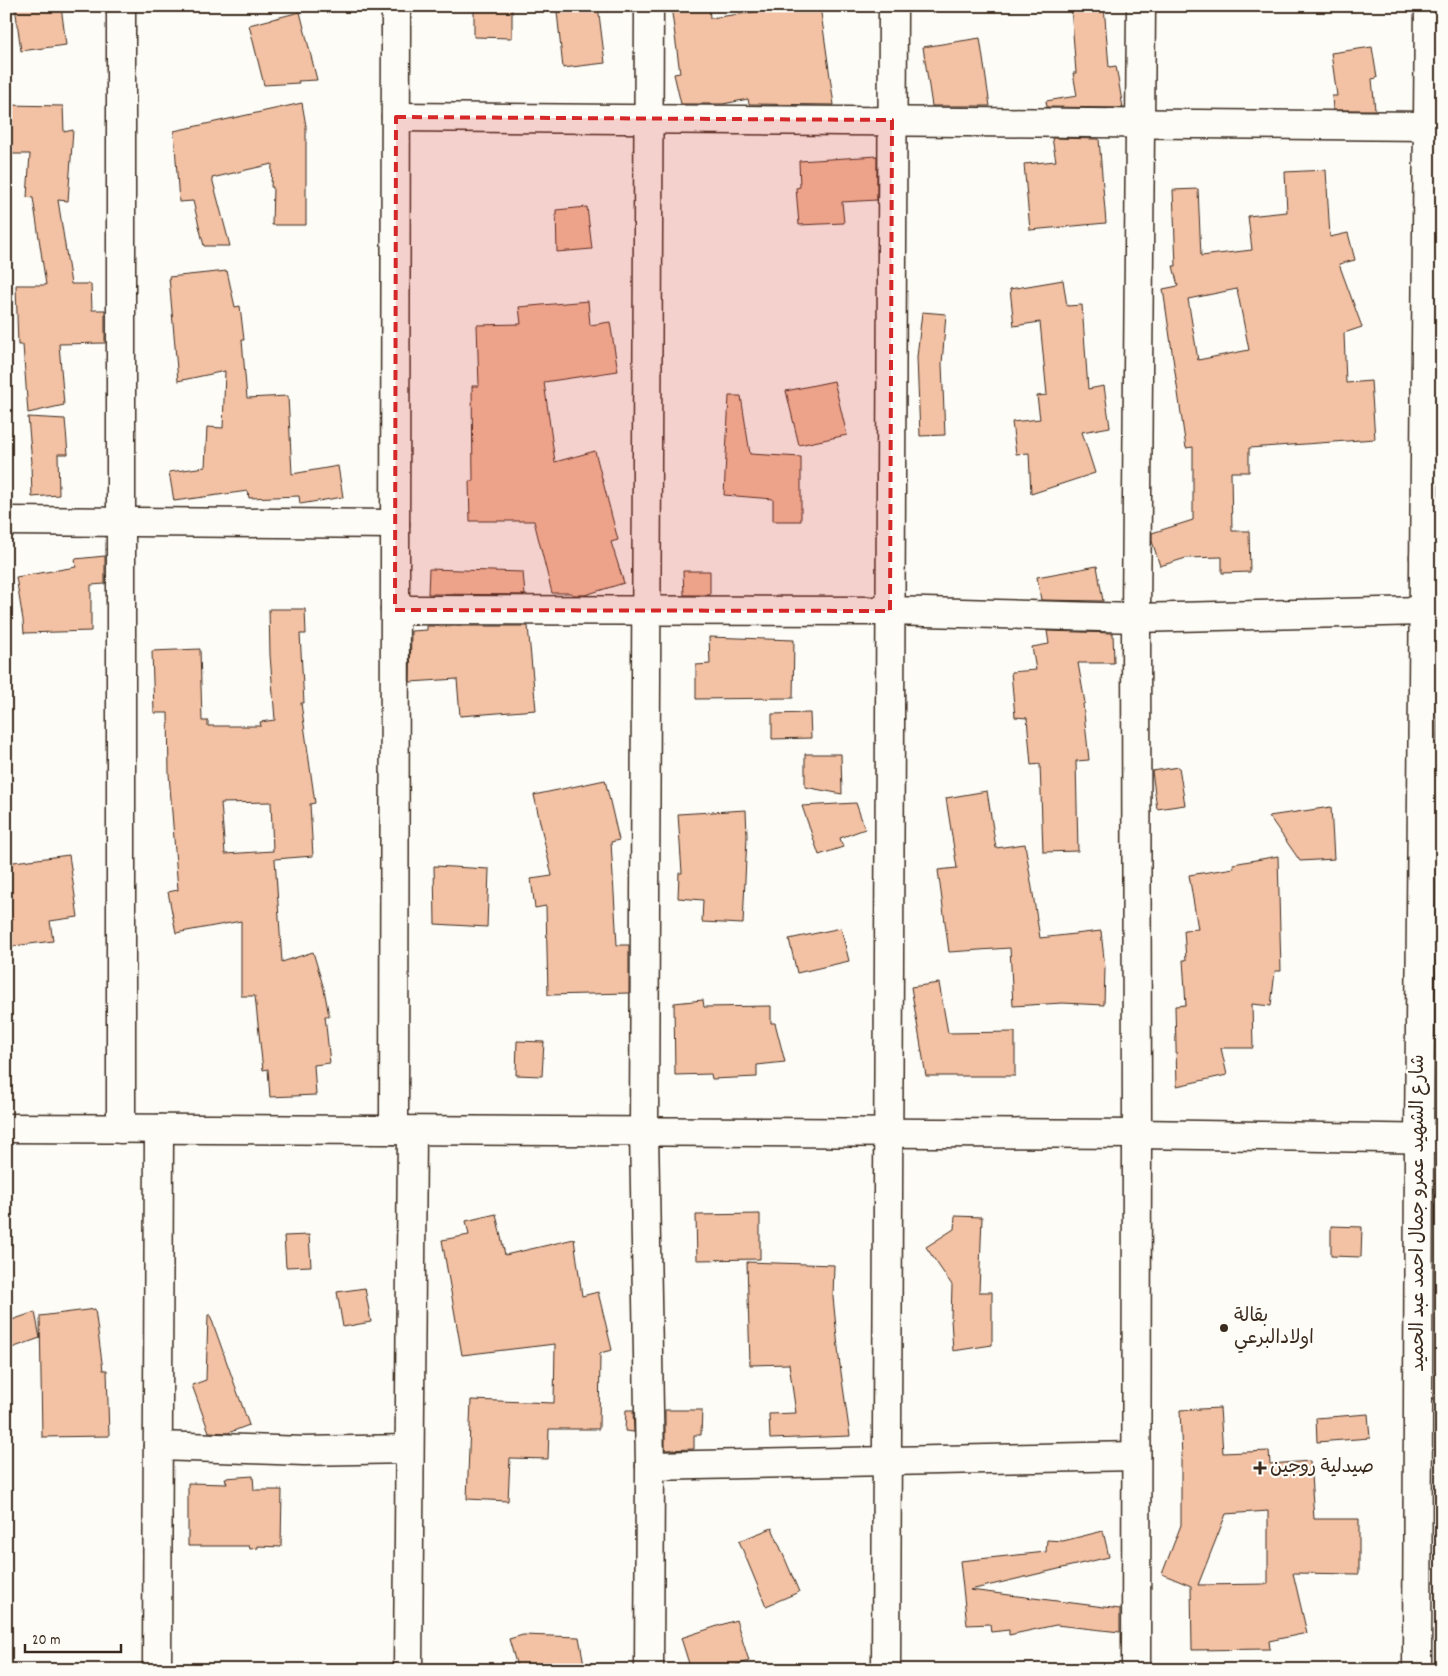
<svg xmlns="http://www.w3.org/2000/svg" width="1448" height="1676" font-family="Dekko,'Playpen Sans Arabic',sans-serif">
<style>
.building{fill:#f3c1a3;stroke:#3b2a1e;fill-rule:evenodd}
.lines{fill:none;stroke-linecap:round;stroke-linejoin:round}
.street-casing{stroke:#3b2a1e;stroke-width:31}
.secondary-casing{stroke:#3b2a1e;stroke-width:31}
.street{stroke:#fdfcf7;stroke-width:28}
.secondary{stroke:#fdfcf7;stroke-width:28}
.marked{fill:#d62828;fill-opacity:0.2;stroke:#d62828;stroke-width:4;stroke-dasharray:10 6;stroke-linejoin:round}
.poi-dot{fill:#3b2a1e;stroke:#fdfcf7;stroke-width:2}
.labels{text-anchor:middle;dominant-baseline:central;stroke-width:4.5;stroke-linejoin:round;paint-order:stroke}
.street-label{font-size:19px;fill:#3b2a1e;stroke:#fdfcf7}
.poi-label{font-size:19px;fill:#3b2a1e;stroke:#fdfcf7;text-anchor:start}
</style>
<rect width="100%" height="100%" fill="#fdfcf7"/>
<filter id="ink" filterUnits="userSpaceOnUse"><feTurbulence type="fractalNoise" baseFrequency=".02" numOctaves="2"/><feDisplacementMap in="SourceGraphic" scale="10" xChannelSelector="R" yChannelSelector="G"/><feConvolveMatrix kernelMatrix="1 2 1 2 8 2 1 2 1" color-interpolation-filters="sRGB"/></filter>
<g filter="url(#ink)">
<!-- building -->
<g class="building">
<path d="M15 6H61L66 45 21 51Z"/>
<path d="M474 6H512V38L474 37Z"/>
<path d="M569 6H598L605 63 563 68 557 12 570 11Z"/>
<path d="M671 6H709L710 18 801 6H820L834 105 749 104 748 99 723 104H681L674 74 680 73Z"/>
<path d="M1071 6H1104L1109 67 1116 66 1123 108 1047 107 1046 101 1077 96 1073 73H1076Z"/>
<path d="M300 12 317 80 298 81 299 83 264 85 249 25Z"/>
<path d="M980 38 990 106H932L923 47Z"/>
<path d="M1372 47 1377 78 1372 79 1375 110H1333L1332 96H1337L1331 53Z"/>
<path d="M302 103 306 126V225H272L273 187H271L272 164 212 178 230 246H204L193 201 179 202 174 131Z"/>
<path d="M6 105 63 106 64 132 73 130 68 201 58 200 71 284H91L92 310H105V343L59 344 64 405 28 413 23 345H18L16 285H46L33 198 27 197 30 154H6Z"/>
<path d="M1052 138 1099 139 1106 223 1030 230 1024 164 1056 161Z"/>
<path d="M877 156V200L842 202 844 223 799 225 796 188 800 187 799 161Z"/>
<path d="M1326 170 1330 237 1348 233 1355 260 1339 264 1362 327 1344 333 1346 383 1371 381 1375 439 1249 448V472H1231L1232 531H1249L1250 572 1222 573V557L1186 558 1160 566 1152 541V533L1193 520V447L1186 448 1163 289 1178 286 1173 266H1176L1173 190 1198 189 1201 256 1252 250 1248 216 1287 212 1285 172ZM1237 289 1249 350 1198 360 1188 299Z"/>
<path d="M587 207 592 249 557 252 556 210Z"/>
<path d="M227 271 235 307 240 306 244 340H242L247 398 288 396 292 474 338 466 343 497 300 504 299 496 249 498 248 491 174 501 169 472 205 467 207 427 223 428 225 371 178 381 169 277Z"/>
<path d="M1063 280 1067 306 1082 305 1088 389 1104 386 1110 427 1082 432 1095 473 1031 494 1029 453 1016 454 1012 422 1040 419 1037 396 1047 395 1040 322 1014 326 1010 289Z"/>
<path d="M588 301 590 325 610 322 618 371 544 382 555 462 595 451 618 540 611 542 624 583 585 595H572V593H552L534 521H470L469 481H473L472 386H479L477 325 521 324 519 307Z"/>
<path d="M922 312 946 314 942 364 945 435 920 436 917 357Z"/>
<path d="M834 381 847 435 799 445 786 391Z"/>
<path d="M729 396H741L750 454 801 457V521H773V499L724 495Z"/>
<path d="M28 417 65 419 68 454H58L59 495 32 497 31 464 32 463Z"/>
<path d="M105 556V584L91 585V631L24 633 23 620 16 577 76 567 75 559Z"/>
<path d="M1097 566 1103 601 1041 600 1037 577Z"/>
<path d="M429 569 523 572 525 595 428 594Z"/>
<path d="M683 571H710V595H684Z"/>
<path d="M269 609H305L306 634H300L304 703H301L315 803 310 804 313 856 275 859 282 962 313 952 324 989 329 1016H325L330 1063 314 1065 316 1095 270 1097 268 1069 263 1070 255 996H241V921L176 933 168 892 178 890 169 774 168 713H154L152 651 200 649 202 721H208V726H261L260 722 275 720 270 655ZM271 802 273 851 225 854 221 803Z"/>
<path d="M427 626H528L536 710 460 716 457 679 410 682 411 631 427 630Z"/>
<path d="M1047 631 1113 633 1114 663H1078L1085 703 1083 704 1089 760 1076 761 1078 851 1043 852 1040 764 1031 765 1027 718 1015 717 1011 672 1036 670 1032 647 1049 644Z"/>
<path d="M709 637 794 640 793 698 696 699V665L710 664Z"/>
<path d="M810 713 811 738 772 739V714Z"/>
<path d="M805 754H841L842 794 805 787Z"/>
<path d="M1179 767 1185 805 1157 809 1152 771Z"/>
<path d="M605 780 619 840 611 842 617 945H629V993L548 995 546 906 535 908 531 879 552 876 534 795Z"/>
<path d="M987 791 996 848 1025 844 1040 938 1101 931 1105 968 1104 1005 1062 1003 1013 1006 1010 948 949 952 938 870 957 868 946 798Z"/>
<path d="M856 803 865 829 840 838 843 847 819 855 802 806Z"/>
<path d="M1331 807 1334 859 1300 861 1269 816Z"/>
<path d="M746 810 747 836 743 924 702 922 703 900 678 898 679 873H682L678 814Z"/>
<path d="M69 855 78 917 50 921 53 941 6 947V863Z"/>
<path d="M1278 856 1281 971H1275L1271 1006 1252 1004 1253 1048H1221L1227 1075 1177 1086 1175 1006 1186 1005 1183 960H1186L1184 930 1198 929 1189 875 1234 868 1233 864Z"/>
<path d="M434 866 489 869 487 927 435 924Z"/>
<path d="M841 928 849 961 797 973 789 939Z"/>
<path d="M939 983 948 1033 1015 1032V1076H926L911 987Z"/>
<path d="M703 1000 704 1007 771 1006V1023H775L785 1062 757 1065V1077L712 1079 711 1074 675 1075 674 1003Z"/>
<path d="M517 1041 544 1042 542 1076 516 1075Z"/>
<path d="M496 1214 505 1255 574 1239 582 1296 598 1292 612 1350 600 1353 599 1429H549L548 1459 510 1458 508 1501 467 1499 471 1400 554 1403 555 1344 462 1355 442 1240 469 1235 466 1221Z"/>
<path d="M760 1214V1259L697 1260 696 1215Z"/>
<path d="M955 1216 982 1217 979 1292H992V1345L953 1351 951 1319 952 1285 926 1247 954 1229Z"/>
<path d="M1331 1226 1362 1227 1361 1257 1331 1256Z"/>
<path d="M309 1235 311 1266 286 1267 284 1236Z"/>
<path d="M747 1262 834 1265 833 1297 839 1358 850 1436 770 1439 769 1414 796 1413 789 1364 750 1365Z"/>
<path d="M365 1288 371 1322 343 1327 337 1292Z"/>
<path d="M95 1309 103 1370H107L109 1436 42 1437 40 1316Z"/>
<path d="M35 1312 40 1338 6 1350V1322Z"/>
<path d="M208 1315H210L249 1425 228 1433 209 1432 192 1385 206 1380Z"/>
<path d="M1220 1408 1223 1453 1269 1451 1270 1464 1310 1461 1314 1519H1359V1574L1293 1573 1307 1633 1269 1641 1270 1649 1192 1650 1191 1586 1162 1574 1181 1525V1458H1182L1180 1410ZM1268 1511V1584L1198 1585 1226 1514Z"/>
<path d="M626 1410H633L634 1432 625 1431Z"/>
<path d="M665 1410H702L701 1435H694V1449L665 1450Z"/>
<path d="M1368 1414 1370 1438 1317 1442 1316 1418Z"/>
<path d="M253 1476 254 1490H282L281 1547 258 1546V1548L250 1549 249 1546H188V1483L227 1484 225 1478Z"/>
<path d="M772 1528 799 1592 766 1606 739 1541Z"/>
<path d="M1103 1531 1109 1557 970 1590 1120 1609V1632L1056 1625 1009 1635V1630L991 1632 990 1624 967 1625 960 1561 1046 1552 1047 1540 1063 1541Z"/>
<path d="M736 1620 749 1661 721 1670H691L681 1638Z"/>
<path d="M523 1635 579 1637 585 1670H518L509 1639Z"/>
</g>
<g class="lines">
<!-- street casing -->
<g class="street-casing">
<g id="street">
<path d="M649 6 644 1131 650 1466 649 1670"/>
<path d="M396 117 1428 126"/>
<path d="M6 521 395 524"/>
<path d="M1424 557H1442"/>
<path d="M395 610 890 611 1136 618 1423 611"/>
<path d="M6 1128 1137 1134 1442 1139"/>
<path d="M121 1129V6"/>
<path d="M394 1130 396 6"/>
<path d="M158 1446 304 1451 409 1449"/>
<path d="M650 1466 1136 1456"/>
<path d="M157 1670 159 1129"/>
<path d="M408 1670 412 1131"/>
<path d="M886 1670 893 6"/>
<path d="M1136 1670 1137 1134 1136 618 1141 6"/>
</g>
</g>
<!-- secondary casing -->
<g class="secondary-casing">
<path id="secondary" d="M1417 1670 1419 1139 1429 6"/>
</g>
<!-- street -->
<use href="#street" class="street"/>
<!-- secondary -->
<use href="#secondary" class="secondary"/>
</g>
</g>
<!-- marked area -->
<path class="marked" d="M396 117 892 120 890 611 395 610Z"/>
<!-- markers -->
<g class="poi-dot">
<circle cx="1224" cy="1328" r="5"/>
<path d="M1257.5 1460.5h5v5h5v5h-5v5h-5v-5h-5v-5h5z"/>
</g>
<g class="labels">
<!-- street labels -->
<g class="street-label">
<text transform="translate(1419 1213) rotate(-90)">شارع الشهيد عمرو جمال احمد عبد الحميد</text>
</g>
<!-- poi labels -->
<g class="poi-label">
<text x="1234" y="1317">بقالة<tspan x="1234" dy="22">اولادالبرعي</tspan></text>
<text x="1270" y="1468">صيدلية روجين</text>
</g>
</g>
<!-- margin -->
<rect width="1448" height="1676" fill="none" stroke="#fdfcf7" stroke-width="25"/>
<rect x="12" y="12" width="1423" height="1651" fill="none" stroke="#3b2a1e" stroke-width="2" filter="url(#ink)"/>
<!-- scale -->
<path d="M25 1644v8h96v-8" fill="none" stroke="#3b2a1e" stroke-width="2.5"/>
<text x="32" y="1644" font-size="15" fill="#3b2a1e" stroke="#fdfcf7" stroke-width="4" paint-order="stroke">20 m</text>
</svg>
